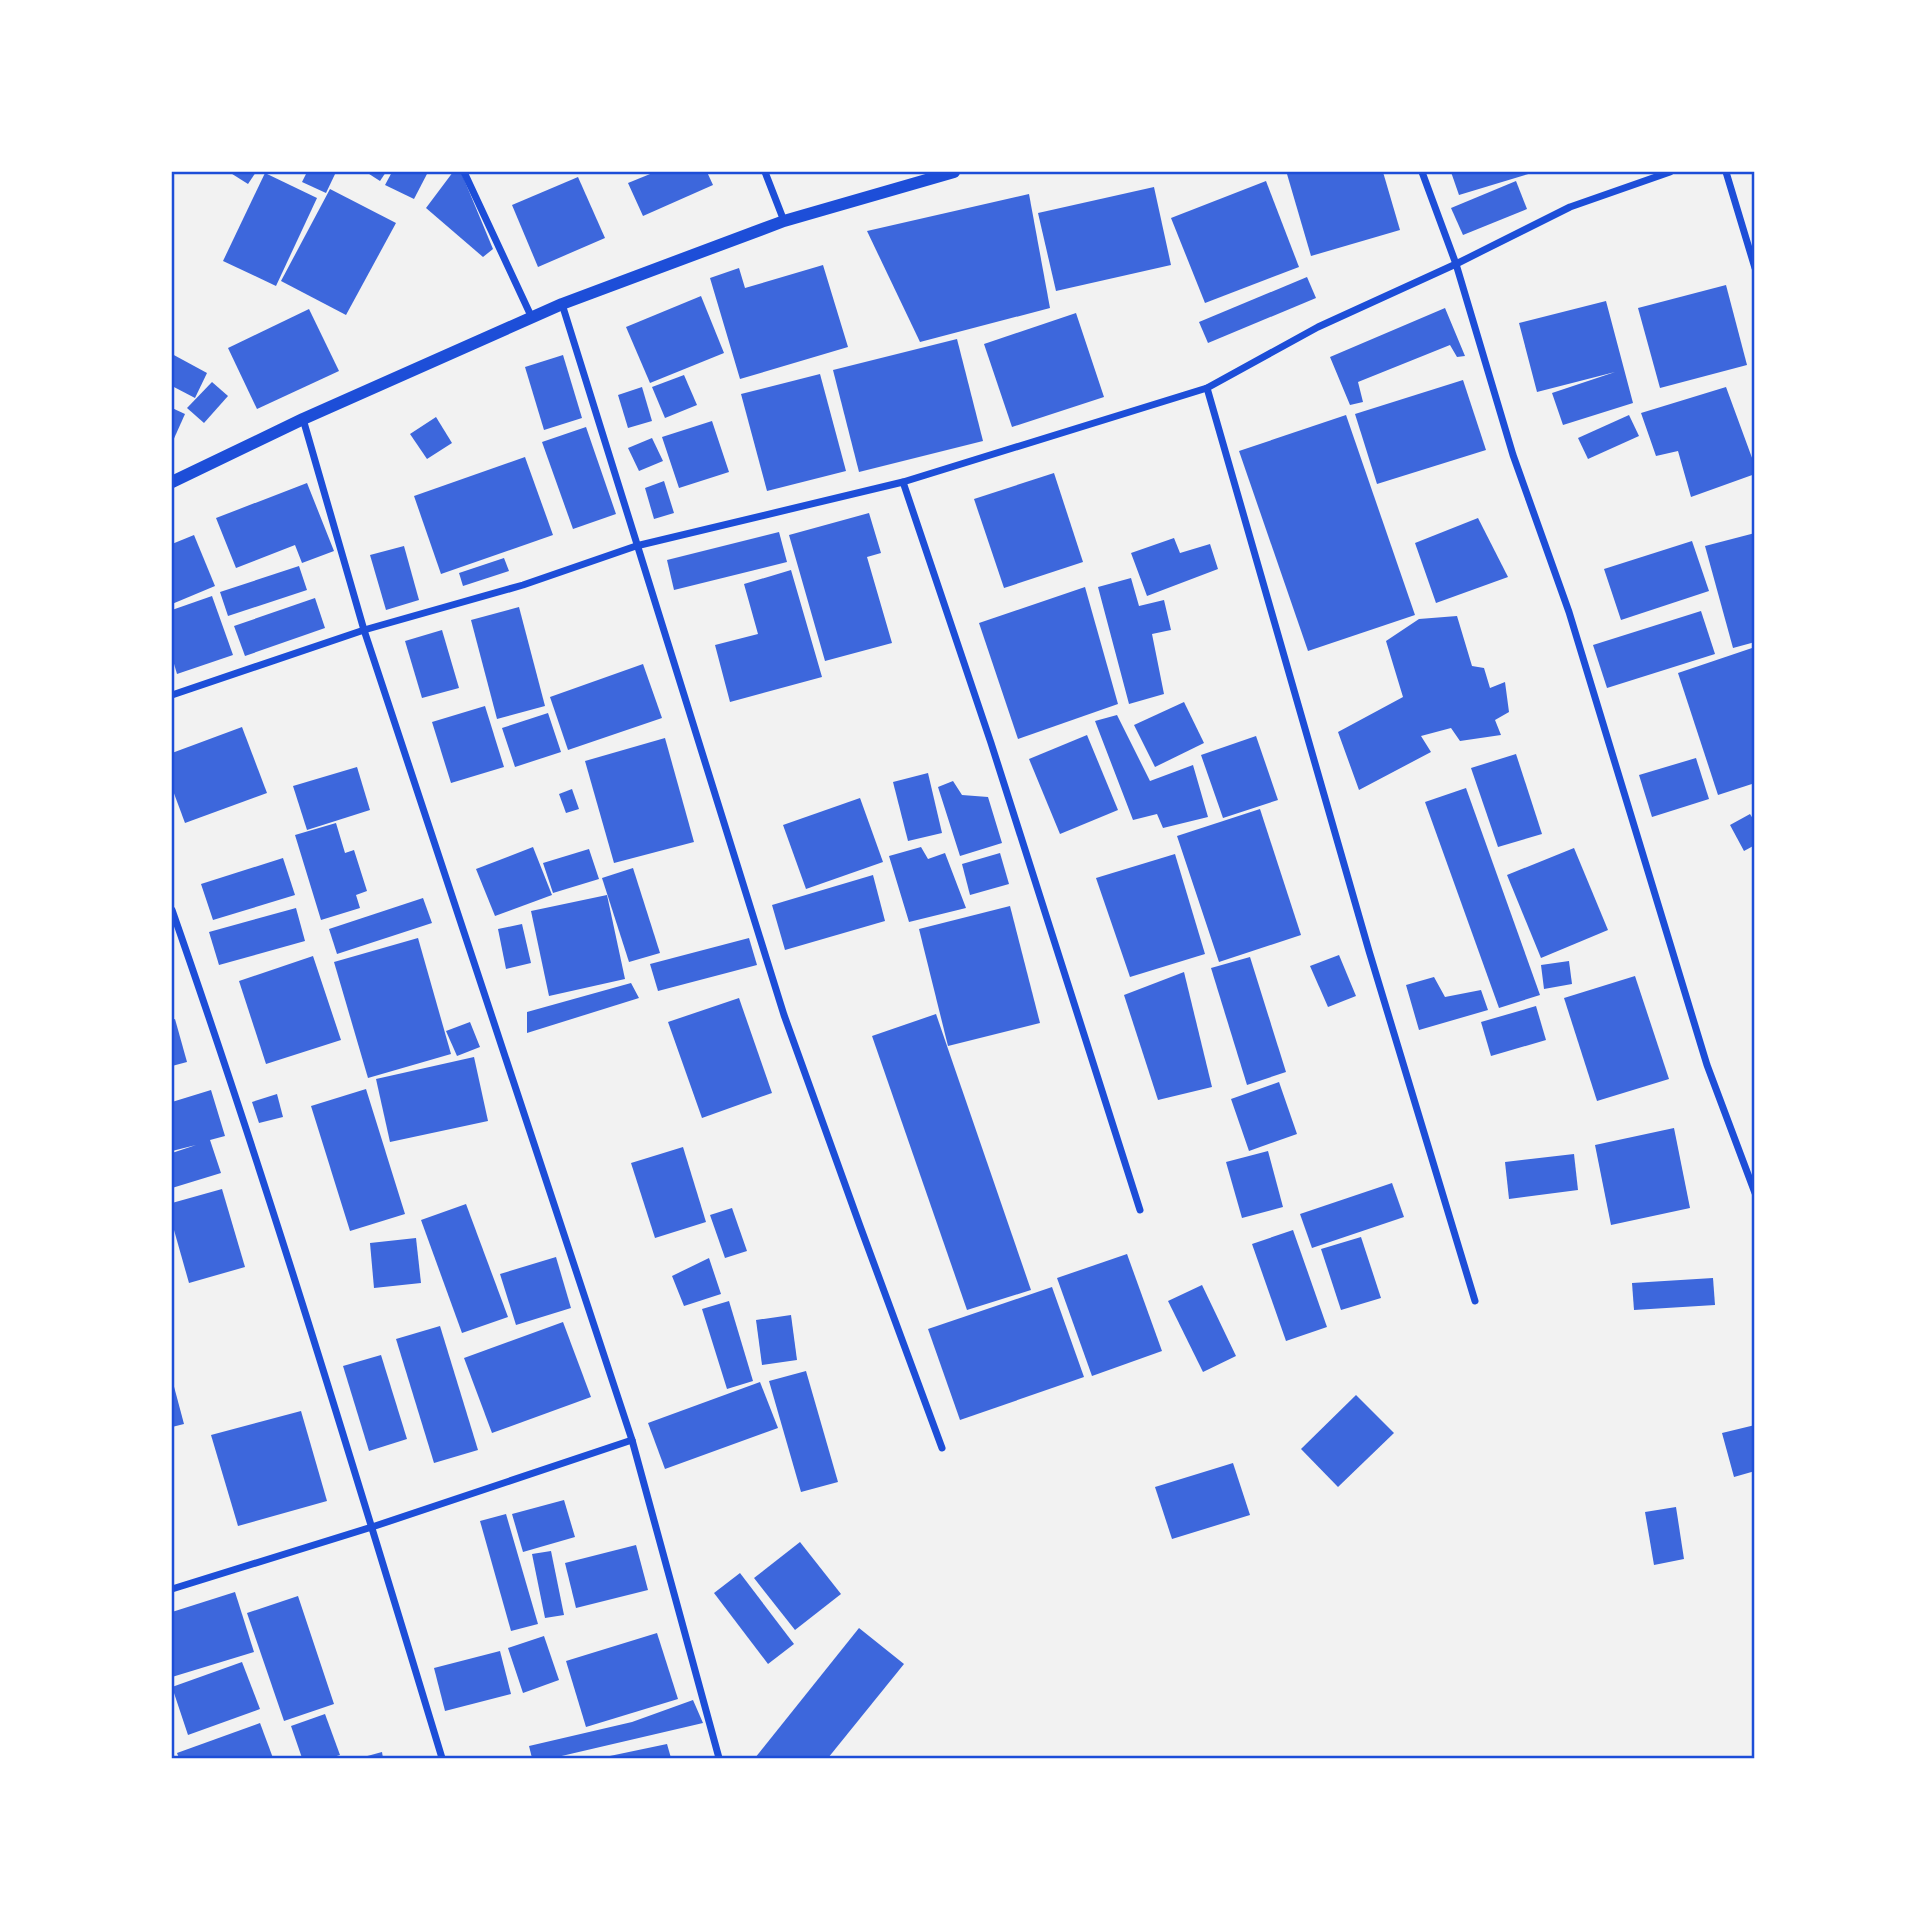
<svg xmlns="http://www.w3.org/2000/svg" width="1926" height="1930" font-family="'DM Sans',sans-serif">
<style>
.building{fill:#3d67dc}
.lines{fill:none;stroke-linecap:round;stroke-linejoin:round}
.minor{stroke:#1d4ed8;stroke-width:7}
.tertiary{stroke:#1d4ed8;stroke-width:12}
.neatline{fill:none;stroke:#1d4ed8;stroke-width:2.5}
</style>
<rect width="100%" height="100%" fill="#f2f2f2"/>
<!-- building -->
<g class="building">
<path d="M229 172H256L248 184Z"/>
<path d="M307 172H336L326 193 302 182Z"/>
<path d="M366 172H386L380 181Z"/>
<path d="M392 172H428L414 199 385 185Z"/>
<path d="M453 172H461L493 249 483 257 426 208Z"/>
<path d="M655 172H707L713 185 643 216 628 183Z"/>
<path d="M1294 172H1383L1400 230 1311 256 1287 174Z"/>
<path d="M1451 172H1535L1459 195Z"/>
<path d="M265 173 317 198 276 286 223 261Z"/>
<path d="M578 177 605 238 538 267 512 205Z"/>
<path d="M1266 181 1299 267 1205 303 1171 218Z"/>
<path d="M1516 181 1527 209 1463 235 1451 208Z"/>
<path d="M1154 187 1171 265 1056 291 1038 213Z"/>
<path d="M330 189 396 223 346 315 281 281Z"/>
<path d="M1029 194 1050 308 920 342 867 231Z"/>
<path d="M823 265 848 347 740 379 710 278 739 268 745 288Z"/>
<path d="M1307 277 1316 298 1208 343 1199 322Z"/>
<path d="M1726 285 1747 365 1660 388 1638 308Z"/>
<path d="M701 296 724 353 650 383 626 327Z"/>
<path d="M1606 301 1633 403 1563 425 1552 393 1615 372 1537 392 1519 323Z"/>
<path d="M1445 308 1465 356 1457 357 1450 345 1358 382 1363 402 1350 405 1330 357Z"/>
<path d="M309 309 339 371 257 409 228 348Z"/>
<path d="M1076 313 1104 397 1012 427 984 344Z"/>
<path d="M957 339 983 441 859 472 833 370Z"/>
<path d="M172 354 207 373 195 398 172 386Z"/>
<path d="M563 355 582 418 544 430 525 367Z"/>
<path d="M820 374 846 471 767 491 741 394Z"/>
<path d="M684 375 697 405 665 418 652 387Z"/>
<path d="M1463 380 1486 450 1377 484 1355 414Z"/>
<path d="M212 382 228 396 204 423 187 408Z"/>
<path d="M642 387 652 421 628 428 618 395Z"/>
<path d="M1726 387 1755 466V474L1691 497 1678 451 1656 456 1641 413Z"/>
<path d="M172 408 185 414 172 443Z"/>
<path d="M1346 415 1415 615 1308 651 1239 451Z"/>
<path d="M1629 415 1639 436 1588 459 1578 438Z"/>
<path d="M436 417 452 443 427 459 410 434Z"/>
<path d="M712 421 729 472 679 488 662 437Z"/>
<path d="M586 427 616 514 573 529 542 442Z"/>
<path d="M652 438 663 461 639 471 628 448Z"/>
<path d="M525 457 553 535 441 574 414 496Z"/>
<path d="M1054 473 1083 562 1004 588 974 499Z"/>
<path d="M664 481 674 513 654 519 645 488Z"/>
<path d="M307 483 334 551 302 563 295 545 236 568 216 518Z"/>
<path d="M869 513 881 553 867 557 892 643 825 661 789 535Z"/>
<path d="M1478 518 1508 577 1436 603 1415 543Z"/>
<path d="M779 532 787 562 674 590 667 560Z"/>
<path d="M1755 533V642L1733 648 1705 546Z"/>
<path d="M194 535 215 586 172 604V544Z"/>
<path d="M1174 538 1180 553 1210 544 1218 569 1147 596 1131 553Z"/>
<path d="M1692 541 1709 591 1621 620 1604 569Z"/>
<path d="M404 546 419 600 386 610 370 555Z"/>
<path d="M504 558 509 571 463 586 459 573Z"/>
<path d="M299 566 307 590 228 616 220 592Z"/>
<path d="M791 570 822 677 730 702 715 645 758 634 744 584Z"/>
<path d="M1131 578 1139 606 1164 600 1171 630 1152 634 1164 694 1129 704 1098 587Z"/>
<path d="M1085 587 1118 704 1018 739 979 623Z"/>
<path d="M212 596 233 655 177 674 172 657V610Z"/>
<path d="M315 598 325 628 245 656 234 626Z"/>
<path d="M519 607 545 706 497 719 471 620Z"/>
<path d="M1701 611 1715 654 1607 688 1593 645Z"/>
<path d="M1457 616 1472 666 1484 668 1490 688 1505 682 1509 712 1495 720 1501 735 1460 741 1451 728 1421 736 1431 752 1359 790 1338 732 1403 697 1386 641 1419 619Z"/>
<path d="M442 630 459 688 422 698 405 641Z"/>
<path d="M1755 647V783L1718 795 1678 673Z"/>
<path d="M643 664 662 718 568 750 550 697Z"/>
<path d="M1184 702 1204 743 1155 767 1134 725Z"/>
<path d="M485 706 504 767 451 783 432 722Z"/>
<path d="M548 713 561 752 515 767 502 728Z"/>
<path d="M1117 715 1150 781 1193 765 1208 817 1163 828 1157 814 1133 820 1095 721Z"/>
<path d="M242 727 267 793 185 823 172 788V753Z"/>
<path d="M1087 735 1118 810 1060 834 1029 759Z"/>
<path d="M1256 736 1278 800 1223 818 1201 755Z"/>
<path d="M665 738 694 842 614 863 585 761Z"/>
<path d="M1516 754 1542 834 1498 847 1471 768Z"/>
<path d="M1696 758 1709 799 1652 817 1639 775Z"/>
<path d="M357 767 370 810 307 830 293 786Z"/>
<path d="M928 773 942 833 908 841 893 782Z"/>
<path d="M953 781 962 795 988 797 1002 843 960 856 938 787Z"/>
<path d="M1466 788 1540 995 1499 1008 1425 802Z"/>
<path d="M572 789 579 809 566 813 559 794Z"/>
<path d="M860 798 883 862 806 889 783 825Z"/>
<path d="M1260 809 1301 935 1219 962 1177 836Z"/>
<path d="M1750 814 1755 822V845L1744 851 1730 825Z"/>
<path d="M336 823 345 853 354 850 367 891 356 895 360 908 321 920 295 835Z"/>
<path d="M533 847 552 895 495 916 476 869Z"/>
<path d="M921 847 928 859 945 853 966 908 909 922 889 856Z"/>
<path d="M1574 848 1608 930 1541 958 1507 875Z"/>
<path d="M589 849 599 879 553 893 543 863Z"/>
<path d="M1000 853 1009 884 970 895 962 864Z"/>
<path d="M1175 854 1205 954 1130 977 1096 878Z"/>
<path d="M283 858 295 895 213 920 201 884Z"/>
<path d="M633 868 660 953 629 962 602 878Z"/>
<path d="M873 875 885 921 785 950 772 905Z"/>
<path d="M607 895 625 979 549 996 531 911Z"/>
<path d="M423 898 432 923 337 954 329 929Z"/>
<path d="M1010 906 1040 1023 948 1046 919 929Z"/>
<path d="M296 908 305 941 219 965 209 932Z"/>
<path d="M522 924 531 963 506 969 498 929Z"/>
<path d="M418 938 451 1054 368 1078 334 962Z"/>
<path d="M749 938 757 965 658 991 650 964Z"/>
<path d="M1339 955 1356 996 1328 1007 1310 966Z"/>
<path d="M313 956 341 1040 266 1064 239 981Z"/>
<path d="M1250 957 1286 1072 1247 1085 1211 968Z"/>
<path d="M1569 961 1572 984 1544 989 1541 965Z"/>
<path d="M1184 972 1212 1087 1158 1100 1124 995Z"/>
<path d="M1635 976 1669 1079 1597 1101 1564 998Z"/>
<path d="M1434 977 1445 997 1481 990 1488 1010 1419 1030 1406 985Z"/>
<path d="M631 983 639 998 527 1033V1012Z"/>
<path d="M739 998 772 1093 702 1118 668 1022Z"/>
<path d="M1536 1006 1546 1040 1491 1056 1481 1022Z"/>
<path d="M936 1014 1031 1290 967 1310 872 1036Z"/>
<path d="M175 1019 187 1062 172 1066V1020Z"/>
<path d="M470 1022 480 1047 457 1056 446 1031Z"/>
<path d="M474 1057 488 1121 390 1142 376 1079Z"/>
<path d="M1279 1082 1297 1134 1249 1151 1231 1099Z"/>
<path d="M366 1089 405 1214 350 1231 311 1106Z"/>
<path d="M211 1090 225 1136 210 1140 221 1173 172 1188V1153L196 1145 172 1151V1102Z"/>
<path d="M277 1094 283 1117 259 1123 252 1102Z"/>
<path d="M1674 1128 1690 1208 1611 1225 1595 1145Z"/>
<path d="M683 1147 706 1222 655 1238 631 1163Z"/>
<path d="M1268 1151 1283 1207 1242 1218 1226 1162Z"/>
<path d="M1574 1154 1578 1190 1509 1199 1505 1162Z"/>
<path d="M1392 1183 1404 1217 1312 1248 1300 1214Z"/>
<path d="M222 1189 245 1267 189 1283 172 1223V1203Z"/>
<path d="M466 1204 508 1317 462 1333 421 1220Z"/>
<path d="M732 1208 747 1251 725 1258 710 1215Z"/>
<path d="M1293 1230 1327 1327 1286 1341 1252 1244Z"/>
<path d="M1361 1237 1381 1298 1341 1310 1321 1249Z"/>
<path d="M416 1238 421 1283 374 1288 370 1243Z"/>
<path d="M1127 1254 1162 1351 1092 1376 1057 1278Z"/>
<path d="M556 1257 571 1308 516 1325 500 1274Z"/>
<path d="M709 1258 721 1294 684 1306 672 1276Z"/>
<path d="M1713 1278 1715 1305 1634 1310 1632 1283Z"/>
<path d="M1202 1285 1236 1356 1203 1372 1168 1301Z"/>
<path d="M1052 1287 1084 1377 960 1420 928 1329Z"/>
<path d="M729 1301 753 1381 727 1389 702 1309Z"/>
<path d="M791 1315 797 1360 762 1365 756 1320Z"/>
<path d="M563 1322 591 1397 492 1433 464 1358Z"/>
<path d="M440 1326 478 1450 434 1463 396 1339Z"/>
<path d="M381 1355 407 1439 369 1451 343 1366Z"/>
<path d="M806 1371 838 1482 801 1492 769 1381Z"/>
<path d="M172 1379 184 1424 172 1427Z"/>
<path d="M760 1382 778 1428 665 1469 648 1423Z"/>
<path d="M1356 1395 1394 1433 1338 1487 1301 1449Z"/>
<path d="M301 1411 327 1501 238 1526 211 1435Z"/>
<path d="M1755 1425V1471L1734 1477 1722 1433Z"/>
<path d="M1233 1463 1250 1515 1172 1539 1155 1487Z"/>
<path d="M564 1500 575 1537 523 1552 512 1514Z"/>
<path d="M1676 1507 1684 1559 1654 1565 1645 1512Z"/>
<path d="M506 1514 538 1624 511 1631 480 1521Z"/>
<path d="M800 1542 841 1594 795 1630 754 1578Z"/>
<path d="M636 1545 648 1590 576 1608 565 1563Z"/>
<path d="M551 1551 564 1615 545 1618 532 1554Z"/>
<path d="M740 1573 794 1644 768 1664 714 1593Z"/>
<path d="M235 1592 254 1652 172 1677V1612Z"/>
<path d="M298 1596 334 1704 284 1721 247 1613Z"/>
<path d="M859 1628 904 1664 828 1758H755Z"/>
<path d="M657 1633 678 1699 586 1727 566 1661Z"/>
<path d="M544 1636 559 1680 523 1693 508 1648Z"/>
<path d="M500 1651 511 1694 445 1711 434 1668Z"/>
<path d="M242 1662 260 1709 188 1735 172 1687Z"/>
<path d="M693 1700 703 1723 553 1758H532L529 1746 632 1722Z"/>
<path d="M325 1714 340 1755 330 1758H302L291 1726Z"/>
<path d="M260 1723 273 1758H179L177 1753Z"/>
<path d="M667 1744 671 1758H605V1757Z"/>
<path d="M382 1752 383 1758H360Z"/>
</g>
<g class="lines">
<!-- minor -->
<g class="minor">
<path d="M464 172 532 318"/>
<path d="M765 172 784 221"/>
<path d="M1422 172 1456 264 1513 455 1569 612 1707 1065 1755 1193"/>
<path d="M1726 172 1755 268"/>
<path d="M562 304 784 1015 860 1226 942 1448"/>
<path d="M1207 388 1369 951 1475 1301"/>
<path d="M303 419 364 630 632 1440 719 1758"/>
<path d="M903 482 991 743 1140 1210"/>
<path d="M172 695 364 630 523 585 636 546 903 482 1207 388 1318 327 1456 264 1570 207 1670 172"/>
<path d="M172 910C270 1190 356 1475 442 1758"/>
<path d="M172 1589 372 1527 632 1440"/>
</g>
<!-- tertiary -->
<path class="tertiary" d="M172 482 303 419 562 304 784 221 954 172"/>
</g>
<!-- border -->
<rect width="1926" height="1930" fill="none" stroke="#ffffff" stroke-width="346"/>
<rect x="173" y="173" width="1580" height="1584" class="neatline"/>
</svg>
